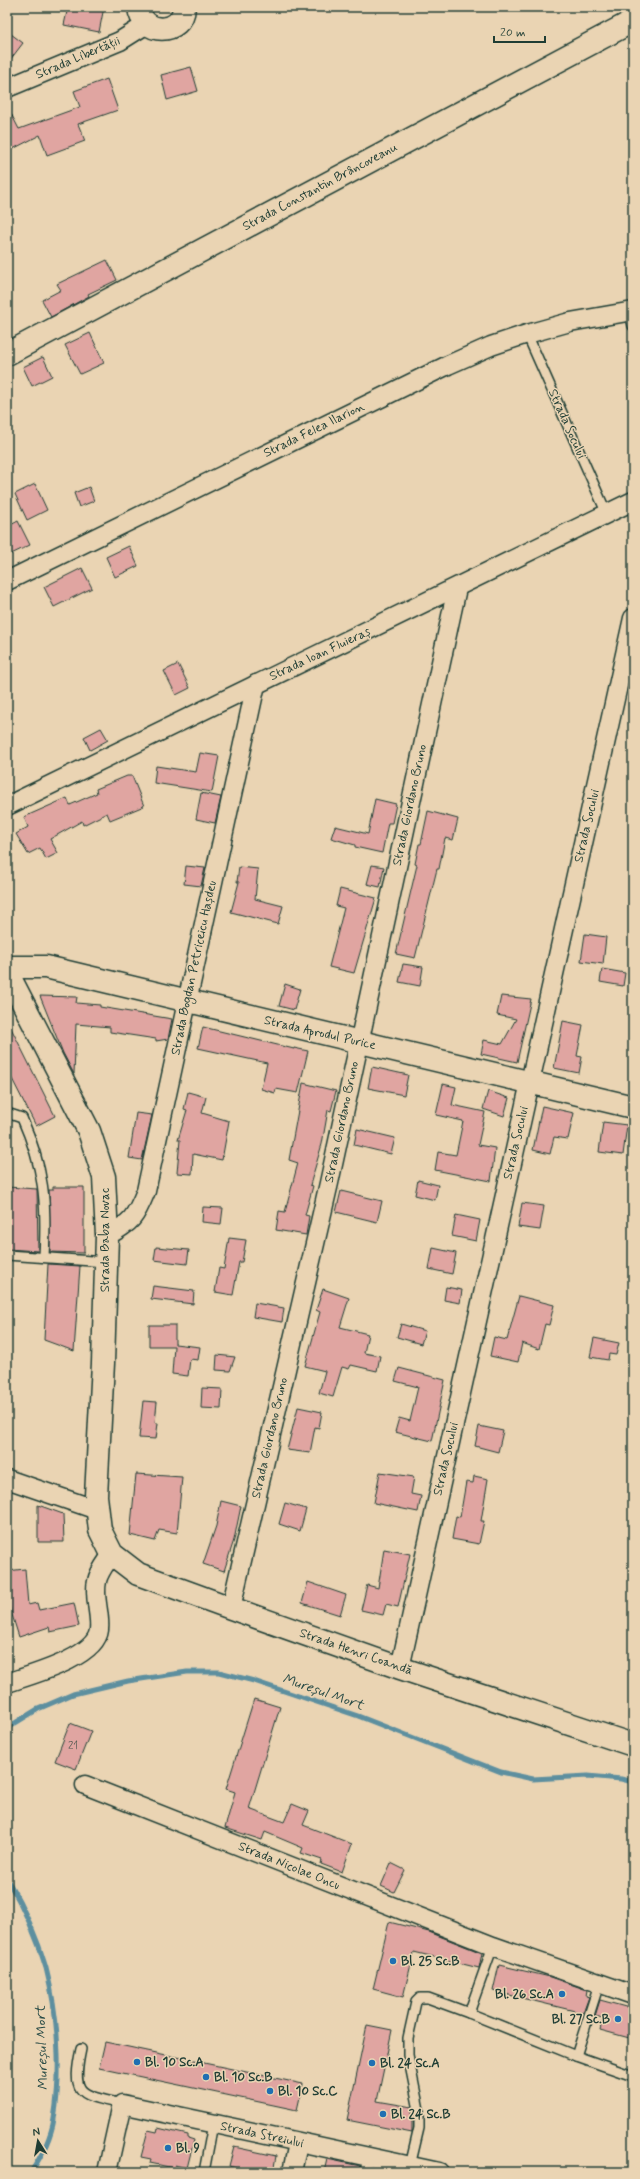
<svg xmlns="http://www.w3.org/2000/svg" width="640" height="2179" font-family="Mynerve,sans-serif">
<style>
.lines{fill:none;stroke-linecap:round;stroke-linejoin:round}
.stream{stroke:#5d8f9f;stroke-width:5}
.building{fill:#e0a5a1;stroke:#1f3d34}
.lane-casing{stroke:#1f3d34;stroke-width:12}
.street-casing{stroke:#1f3d34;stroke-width:21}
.secondary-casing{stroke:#1f3d34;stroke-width:25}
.lane{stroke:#ead4b3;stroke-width:9}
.street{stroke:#ead4b3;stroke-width:18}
.secondary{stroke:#ead4b3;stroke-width:22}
.poi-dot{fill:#1f6fb2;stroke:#ead4b3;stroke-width:1.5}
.labels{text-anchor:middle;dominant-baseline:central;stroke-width:3;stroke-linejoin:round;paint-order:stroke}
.number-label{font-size:11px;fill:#4f574f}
.street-label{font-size:13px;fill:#1f3d34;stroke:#ead4b3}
.poi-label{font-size:13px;font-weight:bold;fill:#1f3d34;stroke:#ead4b3;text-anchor:start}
.water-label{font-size:14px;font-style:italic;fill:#294b46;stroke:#ead4b3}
</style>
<rect width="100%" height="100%" fill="#ead4b3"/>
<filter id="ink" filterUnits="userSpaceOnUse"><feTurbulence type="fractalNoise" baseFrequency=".025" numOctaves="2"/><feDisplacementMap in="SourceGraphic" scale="8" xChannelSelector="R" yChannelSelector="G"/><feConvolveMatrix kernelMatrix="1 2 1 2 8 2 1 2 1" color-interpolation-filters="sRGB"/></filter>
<g filter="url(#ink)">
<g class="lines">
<!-- stream -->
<g class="stream">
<path d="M7 1728 38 1709 73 1694 128 1681 187 1672H219L254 1681 358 1716 501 1772 533 1779 588 1776 621 1779 633 1782"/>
<path d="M7 1879C23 1906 37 1937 46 1968 58 2015 62 2071 54 2119 51 2137 41 2157 31 2172"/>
</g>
</g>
<!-- building -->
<g class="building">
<path d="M68 7H104L99 32 64 25Z"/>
<path d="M7 31 23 43 7 64Z"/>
<path d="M191 67 198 91 167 100 161 75Z"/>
<path d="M107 79 118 110 78 124 85 141 47 155 40 135 7 152V106L19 129 80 107 74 91Z"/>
<path d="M107 260 117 280 88 294 89 296 51 317 42 300 61 290 57 284Z"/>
<path d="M90 333 104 363 80 374 65 345Z"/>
<path d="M43 357 52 376 32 386 23 367Z"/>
<path d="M35 484 47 510 27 520 15 494Z"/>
<path d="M89 487 94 501 79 507 74 493Z"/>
<path d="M18 521 30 545 7 556V527Z"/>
<path d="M129 546 138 566 115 577 106 557Z"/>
<path d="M82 568 92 588 54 607 44 587Z"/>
<path d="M178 664 190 688 176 695 164 671Z"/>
<path d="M101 728 108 740 90 750 84 737Z"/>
<path d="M200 753 219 756 212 792 154 783 156 766 196 772Z"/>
<path d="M127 776H132L144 806 110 820 107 813 83 825 82 821 50 839 58 853 46 859 40 848 28 854 16 834 28 827 24 817 67 798 70 805 97 793 96 789Z"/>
<path d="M201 793 221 797 215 823 196 819Z"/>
<path d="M375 799 396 804 392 823H388L382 853 355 847V845L331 838 335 826 368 834Z"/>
<path d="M428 811 458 819 453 840 445 838 439 869H437L415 958 396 954 417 865 415 864 419 844H421Z"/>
<path d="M372 865 384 867 380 887 367 884Z"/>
<path d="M186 866 205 868 201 886 184 884Z"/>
<path d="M239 867 258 869 255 899 283 906 278 924 231 912 239 882H237Z"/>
<path d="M340 889 376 898 354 973 329 967 344 908 336 906Z"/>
<path d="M585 934 606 937 603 964 581 961Z"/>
<path d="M403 964 423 967 420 986 399 982Z"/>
<path d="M602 969 625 973 623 986 600 982Z"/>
<path d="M285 984 300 989 294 1010 279 1006Z"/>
<path d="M40 996 77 997 76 1003 100 1005V1007L172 1019 168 1039 156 1041V1039L110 1032V1027L76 1024 74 1074 63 1053Z"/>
<path d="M501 996 531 999 517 1062 481 1054 484 1040 502 1044 516 1019 497 1015Z"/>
<path d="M7 1020 55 1116 36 1126 7 1069Z"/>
<path d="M563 1021 583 1025 577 1056 582 1057 579 1073 554 1068Z"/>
<path d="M203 1027 294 1049V1048L308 1051 298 1093 276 1089 275 1093 261 1089 267 1063 198 1048Z"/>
<path d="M372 1067 408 1075 404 1095 368 1088Z"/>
<path d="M303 1083 336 1091 331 1111 328 1110 322 1144 310 1185 313 1186 305 1215 309 1216 306 1235 276 1230 279 1211 285 1212 298 1163 289 1160Z"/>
<path d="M443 1084 456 1087 452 1105 485 1112 478 1145 495 1148 491 1181 435 1170 438 1152 456 1155 463 1121 436 1115Z"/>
<path d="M488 1091 509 1098 504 1116 483 1109Z"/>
<path d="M188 1092 206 1097 202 1113 229 1121 222 1160 193 1154 192 1174 177 1173 180 1140H178L187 1110 184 1109Z"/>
<path d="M542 1106 574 1113 568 1139 554 1137 550 1154 533 1150Z"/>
<path d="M136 1113 152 1115 142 1160 129 1158Z"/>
<path d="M603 1122 627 1125 623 1155 599 1152Z"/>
<path d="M357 1129 395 1138 391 1154 354 1145Z"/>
<path d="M418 1180 438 1185 435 1200 415 1195Z"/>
<path d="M7 1187 37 1189 38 1251 7 1249Z"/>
<path d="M53 1187H84V1253L50 1252 49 1190H53Z"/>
<path d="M341 1191 382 1201 377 1222 336 1212Z"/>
<path d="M522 1203 544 1206 540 1230 518 1227Z"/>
<path d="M203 1207 223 1208 221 1224 202 1222Z"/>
<path d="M456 1215 480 1220 476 1241 452 1236Z"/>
<path d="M229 1238 246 1240 242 1262H239L233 1295 215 1292 219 1268 224 1269Z"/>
<path d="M156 1247 189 1250 187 1264 154 1260Z"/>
<path d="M433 1248 456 1253 452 1274 429 1269Z"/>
<path d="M48 1264 80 1266 74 1351 44 1340Z"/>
<path d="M153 1286 194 1291 193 1304 151 1299Z"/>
<path d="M446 1287 462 1290 460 1303 444 1300Z"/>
<path d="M323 1289 349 1298 340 1327 368 1334 364 1353 380 1356 377 1371 351 1365 349 1369 342 1367 333 1397 319 1393 325 1371 305 1366 320 1312 316 1310Z"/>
<path d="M519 1296 554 1305 549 1325 545 1324 539 1349 522 1343 518 1362 490 1356 494 1337 507 1340Z"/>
<path d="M255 1303 284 1308 282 1322 253 1317Z"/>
<path d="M401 1324 425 1331 421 1344 397 1337Z"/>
<path d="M149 1325H175V1344L200 1347 198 1360 190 1359 188 1376 172 1374 174 1346H149Z"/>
<path d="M594 1338 619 1343 616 1355 609 1354 608 1360 590 1357Z"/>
<path d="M217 1355 235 1357 230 1371 216 1370Z"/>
<path d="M399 1368 445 1380 432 1441 395 1432 399 1418 410 1421 418 1387 395 1381Z"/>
<path d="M202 1388 222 1389 221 1409 201 1408Z"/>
<path d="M143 1401 157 1402 155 1423H158L156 1439 139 1438Z"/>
<path d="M298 1407 322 1412 319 1428 315 1427 310 1453 287 1450Z"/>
<path d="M479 1426 503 1431 498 1452 475 1446Z"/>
<path d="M380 1472 414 1477 411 1494 421 1496 418 1512 374 1503Z"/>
<path d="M136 1474 182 1477 177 1533 159 1530 155 1541 130 1535Z"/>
<path d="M474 1476 488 1479 481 1521H484L479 1544 452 1539 456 1516 460 1517 466 1482 473 1483Z"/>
<path d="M221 1501 241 1506 234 1540 224 1571 203 1564 216 1526Z"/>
<path d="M285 1503 306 1509 300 1531 279 1524Z"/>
<path d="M38 1505 63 1514 64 1542H38Z"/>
<path d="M384 1549 410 1554 398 1607 386 1604 383 1615 361 1610 367 1585 378 1588Z"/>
<path d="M25 1569 28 1605 37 1603 39 1610 74 1603 79 1626 50 1632 49 1627 19 1637 8 1602 7 1571Z"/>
<path d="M308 1582 346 1595 340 1615 302 1603Z"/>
<path d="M254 1699 280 1707 249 1809 284 1822 292 1804 309 1811 303 1825 352 1844 342 1872 321 1864 322 1860 301 1853 303 1848 265 1832 262 1840 225 1828 235 1792 226 1789Z"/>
<path d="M70 1723 91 1731 76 1769 55 1761Z"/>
<path d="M391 1863 405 1870 394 1892 381 1886Z"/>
<path d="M389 1922 429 1932 482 1953 479 1968 414 1952 403 1997 373 1989Z"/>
<path d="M499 1965 550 1977 587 1990 586 1996 589 1997 583 2013 493 1991Z"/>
<path d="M600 2000 633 2009V2039L600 2030 603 2018 595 2016Z"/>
<path d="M367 2025 392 2030 377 2101 412 2107V2133L347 2120Z"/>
<path d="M105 2042 303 2084 297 2110 99 2068Z"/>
<path d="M158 2128 188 2135V2138L194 2140 187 2168 175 2165 174 2168 150 2163 151 2159 141 2157 148 2130 157 2132Z"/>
<path d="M234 2147 276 2156 273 2172H235L236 2168 229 2166Z"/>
<path d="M327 2159 360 2166 359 2172H324Z"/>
</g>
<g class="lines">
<!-- lane casing -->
<g class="lane-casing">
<g id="lane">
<path d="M630 312 633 326"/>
<path d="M527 334 607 514"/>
<path d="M7 1113 22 1118C44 1168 47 1202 44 1256"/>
<path d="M7 1255 106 1262"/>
<path d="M493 1946 469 2013 576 2056 599 1984"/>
<path d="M81 2049C71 2096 80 2094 122 2104"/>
<path d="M576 2056 633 2076"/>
<path d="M410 2166 419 2128V2110L408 2055V2038L416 2002 420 1998H428L469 2013"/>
<path d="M204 2172 213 2124"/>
<path d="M365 2172 368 2158"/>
</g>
</g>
<!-- street casing -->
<g class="street-casing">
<g id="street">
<path d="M7 88 120 41 147 24"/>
<path d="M7 581 448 365 491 346 527 334 570 322 633 311"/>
<path d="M7 806 633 501"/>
<path d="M107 1236C132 1222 135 1218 146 1191L256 684"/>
<path d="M7 1479 97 1510"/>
<path d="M231 1608 329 1183 457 588"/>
<path d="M400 1668 633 618"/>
<path d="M7 1683C30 1675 96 1658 99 1630 101 1614 93 1597 97 1581 99 1571 107 1562 112 1554"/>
<path d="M85 1785 493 1946 633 1995"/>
<path d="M107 2172 122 2104 439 2172"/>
<path d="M292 2172 298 2143"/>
</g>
</g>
<!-- secondary casing -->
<g class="secondary-casing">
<g id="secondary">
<path d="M139 7C141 36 183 36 184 7"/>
<path d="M7 354 633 21"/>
<path d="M7 967H46L633 1107"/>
<path d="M7 972 89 1131 104 1177 107 1236 103 1363 96 1496 100 1530 112 1554 138 1574 231 1608 400 1668 633 1745"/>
</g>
</g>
<!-- lane -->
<use href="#lane" class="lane"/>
<!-- street -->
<use href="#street" class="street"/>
<!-- secondary -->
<use href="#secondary" class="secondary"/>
</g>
</g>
<!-- markers -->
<g class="poi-dot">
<circle cx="393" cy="1961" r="4"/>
<circle cx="562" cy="1994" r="4"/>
<circle cx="618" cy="2019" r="4"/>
<circle cx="137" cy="2062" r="4"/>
<circle cx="372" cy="2063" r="4"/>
<circle cx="206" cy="2077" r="4"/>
<circle cx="270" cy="2091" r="4"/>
<circle cx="383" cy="2114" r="4"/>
<circle cx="168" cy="2148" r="4"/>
</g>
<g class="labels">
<!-- number labels -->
<g class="number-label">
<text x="73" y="1746">21</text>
</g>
<!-- street labels -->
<g class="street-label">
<text transform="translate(78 58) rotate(-23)">Strada Libertății</text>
<text transform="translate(320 187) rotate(-28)">Strada Constantin Brâncoveanu</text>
<text transform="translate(567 424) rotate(66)">Strada Socului</text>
<text transform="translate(314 430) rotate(-26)">Strada Felea Ilarion</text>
<text transform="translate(320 654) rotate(-25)">Strada Ioan Fluieraș</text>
<text transform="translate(410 805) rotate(-78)">Strada Giordano Bruno</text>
<text transform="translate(587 826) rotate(-77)">Strada Socului</text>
<text transform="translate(194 968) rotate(-78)">Strada Bogdan Petriceicu Hașdeu</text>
<text transform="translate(320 1033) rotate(13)">Strada Aprodul Purice</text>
<text transform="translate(342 1122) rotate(-78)">Strada Giordano Bruno</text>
<text transform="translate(516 1143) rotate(-77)">Strada Socului</text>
<text transform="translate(105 1240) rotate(-90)">Strada Baba Novac</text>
<text transform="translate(270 1438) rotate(-77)">Strada Giordano Bruno</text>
<text transform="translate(446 1459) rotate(-77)">Strada Socului</text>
<text transform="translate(356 1652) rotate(19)">Strada Henri Coandă</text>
<text transform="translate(289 1866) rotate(22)">Strada Nicolae Oncu</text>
<text transform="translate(262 2135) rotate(12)">Strada Streiului</text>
</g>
<!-- poi labels -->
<g class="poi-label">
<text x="401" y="1961">Bl. 25 Sc.B</text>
<text x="554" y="1994" text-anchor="end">Bl. 26 Sc.A</text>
<text x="610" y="2019" text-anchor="end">Bl. 27 Sc.B</text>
<text x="145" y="2062">Bl. 10 Sc.A</text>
<text x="380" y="2063">Bl. 24 Sc.A</text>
<text x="214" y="2077">Bl. 10 Sc.B</text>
<text x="278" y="2091">Bl. 10 Sc.C</text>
<text x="391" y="2114">Bl. 24 Sc.B</text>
<text x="176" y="2148">Bl. 9</text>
</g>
<!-- water labels -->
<g class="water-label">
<text transform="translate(323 1692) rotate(19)">Mureșul Mort</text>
<text transform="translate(42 2048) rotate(-92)">Mureșul Mort</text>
</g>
</g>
<!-- margin -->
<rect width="640" height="2179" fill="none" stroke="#ead4b3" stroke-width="24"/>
<rect x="12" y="12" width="616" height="2155" fill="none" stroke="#1f3d34" stroke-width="1.5" filter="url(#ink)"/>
<!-- north arrow -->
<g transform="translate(38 2141) rotate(349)" stroke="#ead4b3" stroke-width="3" paint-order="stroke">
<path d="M0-3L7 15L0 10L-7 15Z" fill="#1f3d34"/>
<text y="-6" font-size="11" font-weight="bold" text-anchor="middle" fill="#1f3d34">N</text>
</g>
<!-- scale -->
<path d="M494 36v6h51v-6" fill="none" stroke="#1f3d34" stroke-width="2"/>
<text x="500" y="36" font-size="12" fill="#1f3d34" stroke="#ead4b3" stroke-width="3" paint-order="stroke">20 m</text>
</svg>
